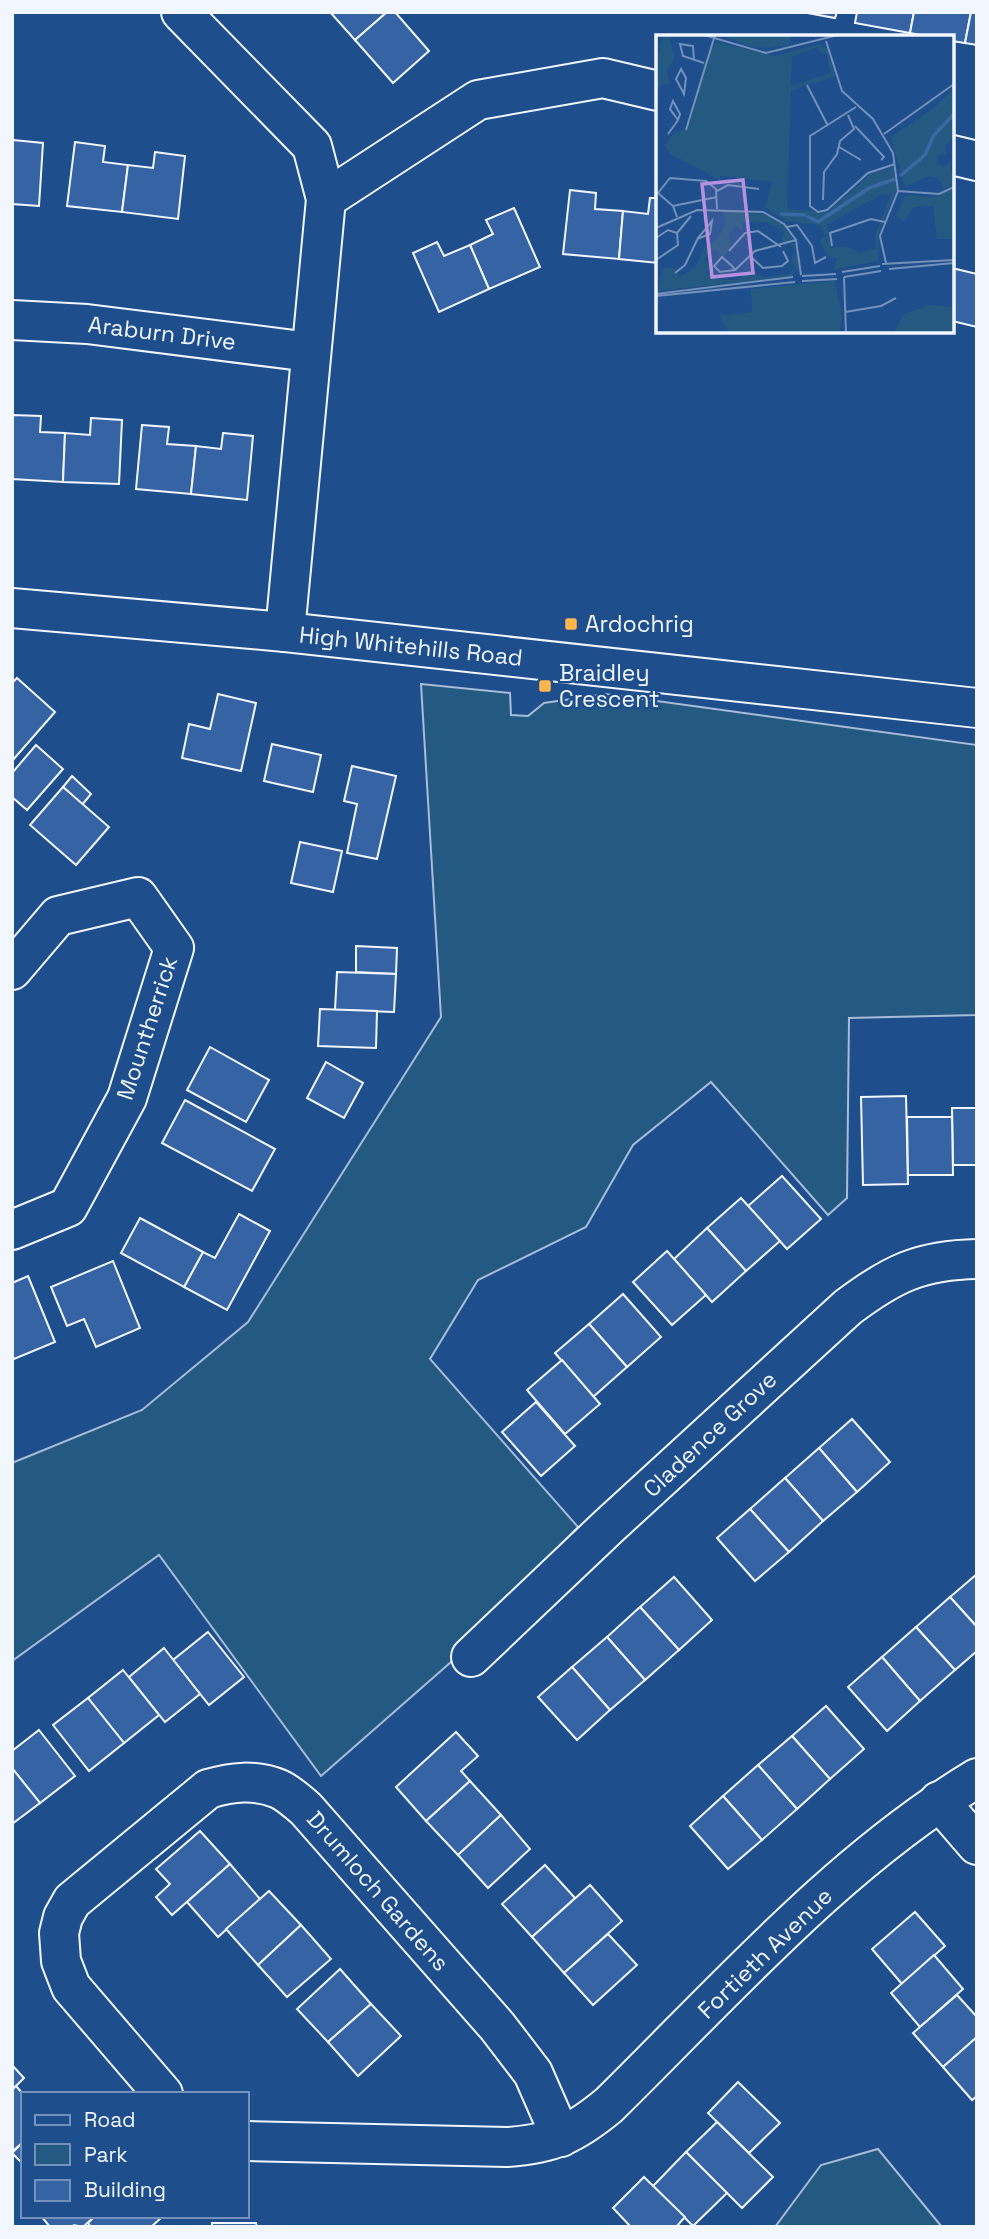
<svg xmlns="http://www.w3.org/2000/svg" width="989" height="2239" font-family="'Space Grotesk',sans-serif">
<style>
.green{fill:#245a82;stroke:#a8bbd7;stroke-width:2}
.building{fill:#3563a3;stroke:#f2f6ff;stroke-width:2}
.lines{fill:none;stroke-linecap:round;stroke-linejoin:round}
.minor-casing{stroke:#f2f6ff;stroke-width:42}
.minor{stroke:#1f4e8c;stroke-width:38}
.poi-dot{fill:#ffb74d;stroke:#1f4e8c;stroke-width:2.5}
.labels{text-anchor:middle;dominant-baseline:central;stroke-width:5;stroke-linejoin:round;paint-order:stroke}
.street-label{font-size:23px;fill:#f2f6ff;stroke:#1f4e8c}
.poi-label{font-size:23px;fill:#f2f6ff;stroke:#1f4e8c;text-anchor:start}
.inset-river{fill:none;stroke:#3b69a3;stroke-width:3.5}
.inset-road{fill:none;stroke:#7391ba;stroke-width:2}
.view{fill:#b691df;fill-opacity:0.15;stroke:#b691df;stroke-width:3.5}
.inset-edge{fill:none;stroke:#f2f6ff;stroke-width:3.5}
</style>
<rect width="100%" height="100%" fill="#1f4e8c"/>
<!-- green -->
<g class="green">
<path d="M421 684 510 693 511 715 528 716 544 703 606 694 977 745V1015L849 1018 847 1198 828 1215 711 1082 633 1145 586 1227 478 1280 430 1359 578 1527 451 1662 321 1776 159 1555 12 1661V1463L142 1410 248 1322 441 1017Z"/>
<path d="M878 2149 942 2227H775L821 2165Z"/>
</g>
<!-- building -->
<g class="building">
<path d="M330 12H387L355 40Z"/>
<path d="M387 12H395L429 51 393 83 355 40Z"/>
<path d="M802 12H837L835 18Z"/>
<path d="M857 12H914L910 33 855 23Z"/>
<path d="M914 12H971L965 43 952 41V37H930L910 33Z"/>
<path d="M971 12H977V45L965 43Z"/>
<path d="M13 140 43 143 39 206 12 204Z"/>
<path d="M75 142 105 146 103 162 128 165 122 212 67 206Z"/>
<path d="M155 152 185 156 178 219 122 212 128 165 153 168Z"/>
<path d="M570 190 596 193 595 209 623 211 619 259 563 254Z"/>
<path d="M650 198H658V263L619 259 623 211 648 214Z"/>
<path d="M514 208 540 267 489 289 470 245 493 234 486 220Z"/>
<path d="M437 242 444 256 470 245 489 289 439 312 413 253Z"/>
<path d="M952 268 977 274V327L952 321Z"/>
<path d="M12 415 41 416 40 432 65 433 63 482 12 479Z"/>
<path d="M91 418 122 420 119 484 63 482 65 433 90 435Z"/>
<path d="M142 425 169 427 167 444 196 446 191 494 136 489Z"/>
<path d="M223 433 253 436 247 500 191 494 196 446 221 449Z"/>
<path d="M17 678 55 712 12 761V683Z"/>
<path d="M218 694 256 703 241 771 182 758 189 724 210 729Z"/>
<path d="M272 744 321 755 313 792 264 781Z"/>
<path d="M36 745 63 769 27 810 12 797V773Z"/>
<path d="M352 766 396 776 377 859 347 853 357 804 344 801Z"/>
<path d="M72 776 91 794 82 805 63 787Z"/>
<path d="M63 787 109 827 76 865 30 825Z"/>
<path d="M300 842 342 851 333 892 291 883Z"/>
<path d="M356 946 397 948 396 974 356 972Z"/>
<path d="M337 972 396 974 394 1012 335 1010Z"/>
<path d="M320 1009 377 1011 376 1048 318 1046Z"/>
<path d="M210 1047 269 1080 246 1122 187 1090Z"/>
<path d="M326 1062 363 1083 344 1118 307 1098Z"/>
<path d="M906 1096 908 1184 863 1185 861 1097Z"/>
<path d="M185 1100 275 1149 252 1191 162 1143Z"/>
<path d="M952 1108H977V1165H953Z"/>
<path d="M907 1117H952L953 1175H908Z"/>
<path d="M782 1176 821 1219 787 1249 748 1206Z"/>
<path d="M741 1198 780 1241 746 1271 707 1228Z"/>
<path d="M239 1214 270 1231 227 1310 184 1287 203 1252 215 1258Z"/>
<path d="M140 1218 203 1252 184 1287 121 1253Z"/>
<path d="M707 1228 746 1271 712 1302 674 1259Z"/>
<path d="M667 1251 706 1295 672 1325 633 1282Z"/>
<path d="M113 1261 140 1328 96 1347 84 1319 67 1326 51 1287Z"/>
<path d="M28 1276 55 1342 14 1359 12 1355V1283Z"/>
<path d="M623 1294 661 1337 627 1367 589 1324Z"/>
<path d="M589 1324 627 1367 593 1397 555 1353Z"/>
<path d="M562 1360 600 1404 565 1434 527 1390Z"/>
<path d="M536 1402 575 1446 541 1476 502 1432Z"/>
<path d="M852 1419 890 1462 857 1492 819 1448Z"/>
<path d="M819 1448 857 1492 823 1521 785 1478Z"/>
<path d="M785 1478 823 1521 789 1552 750 1509Z"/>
<path d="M750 1509 789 1552 755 1581 717 1538Z"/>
<path d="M977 1574V1627L950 1597Z"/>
<path d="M674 1577 712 1620 679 1650 640 1607Z"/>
<path d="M950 1597 977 1627V1651L955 1670 916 1627Z"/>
<path d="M640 1607 679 1650 645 1680 607 1637Z"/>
<path d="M916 1627 955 1670 920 1701 882 1657Z"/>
<path d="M208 1632 244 1677 209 1705 173 1660Z"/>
<path d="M607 1637 645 1680 610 1710 572 1667Z"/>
<path d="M164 1648 200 1694 165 1722 129 1677Z"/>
<path d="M882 1657 920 1701 887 1731 848 1687Z"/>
<path d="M572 1667 610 1710 577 1740 538 1697Z"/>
<path d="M123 1670 159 1715 124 1743 88 1698Z"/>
<path d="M88 1698 124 1743 89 1771 53 1725Z"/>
<path d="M826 1706 864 1749 830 1779 792 1736Z"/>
<path d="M39 1730 75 1776 40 1803 12 1768V1751Z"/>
<path d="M456 1732 478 1756 461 1771 470 1781 426 1821 396 1787Z"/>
<path d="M792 1736 830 1779 797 1809 758 1765Z"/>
<path d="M758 1765 797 1809 762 1840 723 1796Z"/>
<path d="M12 1768 40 1803 12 1824Z"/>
<path d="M470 1781 501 1815 458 1855 426 1821Z"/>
<path d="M723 1796 762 1840 728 1869 690 1826Z"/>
<path d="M501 1815 530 1849 488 1888 458 1855Z"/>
<path d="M200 1831 230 1864 172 1915 156 1897 170 1884 156 1869Z"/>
<path d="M230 1864 260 1899 218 1937 187 1902Z"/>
<path d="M545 1865 575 1898 532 1937 502 1904Z"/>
<path d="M590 1885 622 1921 564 1973 532 1937Z"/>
<path d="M269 1891 301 1925 258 1965 226 1929Z"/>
<path d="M915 1912 945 1946 902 1984 872 1949Z"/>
<path d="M301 1925 331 1959 287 1997 258 1965Z"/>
<path d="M608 1934 637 1965 593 2005 564 1973Z"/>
<path d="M934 1955 963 1989 920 2027 891 1993Z"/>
<path d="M340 1969 371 2004 328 2042 297 2009Z"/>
<path d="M957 1995 977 2017V2037L943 2067 913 2033Z"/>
<path d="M371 2004 401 2036 358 2076 328 2042Z"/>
<path d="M977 2037V2096L972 2100 943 2067Z"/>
<path d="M12 2065 24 2078 12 2090Z"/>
<path d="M738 2082 780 2123 749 2153 708 2113Z"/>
<path d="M16 2086 23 2094V2142L12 2152V2090Z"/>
<path d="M717 2122 773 2177 742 2208 686 2152Z"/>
<path d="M23 2142V2164L12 2153Z"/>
<path d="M686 2152 727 2193 693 2226 653 2186Z"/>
<path d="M644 2177 685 2217 676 2227H631L613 2208Z"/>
<path d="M41 2216H95L83 2227 74 2225 72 2227H50Z"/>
<path d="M95 2216H159L161 2218 151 2227H91L88 2223Z"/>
<path d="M212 2223H256L257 2227H212Z"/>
</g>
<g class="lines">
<!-- minor casing -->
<g class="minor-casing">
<g id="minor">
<path d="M181 12 312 146 326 199 285 632"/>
<path d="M952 155 977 161"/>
<path d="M326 199 478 100 603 78 658 91"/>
<path d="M12 320 87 324 310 352"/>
<path d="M12 608 285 632 977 708"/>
<path d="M12 970 58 916 138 897 174 948 127 1098 68 1207 12 1230"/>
<path d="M471 1657 610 1525 848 1307C892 1274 920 1260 977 1259"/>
<path d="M939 1801 977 1845"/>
<path d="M163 2094 71 1987 61 1961 59 1933 63 1917 72 1901 208 1789C232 1782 255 1779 279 1789 288 1793 298 1802 306 1809L497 2026 533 2073 561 2137"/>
<path d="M247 2141 507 2147C553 2144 574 2134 609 2105 724 1992 838 1862 977 1778"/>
</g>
</g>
<!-- minor -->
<use href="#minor" class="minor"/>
</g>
<!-- markers -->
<g class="poi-dot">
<rect x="564" y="617" width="14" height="14" rx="3.5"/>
<rect x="538" y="679" width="14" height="14" rx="3.5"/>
</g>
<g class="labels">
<!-- street labels -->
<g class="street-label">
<text transform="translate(162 333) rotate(7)">Araburn Drive</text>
<text transform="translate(411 646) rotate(6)">High Whitehills Road</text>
<text transform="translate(147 1028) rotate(-72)">Mountherrick</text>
<text transform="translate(710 1434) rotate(-43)">Cladence Grove</text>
<text transform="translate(378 1891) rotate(49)">Drumloch Gardens</text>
<text transform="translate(765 1953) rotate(-44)">Fortieth Avenue</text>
</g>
<!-- poi labels -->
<g class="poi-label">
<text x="585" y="624">Ardochrig</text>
<text x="559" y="673">Braidley<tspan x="559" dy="26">Crescent</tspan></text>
</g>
</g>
<!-- overview -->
<g transform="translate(656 35)">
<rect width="298" height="298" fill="#1f4e8c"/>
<path d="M18 0 14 4 18 24 11 35 13 49 5 50 2 56 0 27 7 1ZM65 0H137L132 10 114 13 96 12ZM60 7 118 21 162 9 171 13 179 41 135 55 131 174 172 177 215 139 239 132 241 154 223 198 222 226 177 235 181 224 171 220 164 206 170 201 163 190 129 186 109 172 116 147 64 141V145L15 119 9 110 16 100 33 91 47 31ZM162 12 165 19 170 18 175 38 135 51 136 21ZM226 159H235L220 198V213L203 218 192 212 175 213 171 190ZM297 54V102L289 111 291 120 285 118 280 127 288 132 294 127 297 150 288 154 282 143 272 141 249 152 235 102 278 73ZM297 155V204H281L277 171 258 172 248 186 240 182 249 160 276 162ZM67 176 108 179 126 189 137 204 125 209 128 197 111 187 86 188V196L80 191 72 200 77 210 67 222 60 213 48 224 55 232 50 237 58 244 81 245 92 235 107 242 132 239 140 234 135 226 140 216 134 210 138 209H139L144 232 135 241 2 256 7 233H18L24 242 39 233 48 213 62 203 69 190ZM179 246 186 282 184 298 73 297 63 281 96 277 95 254ZM273 270 297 272V297H238L248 279Z" fill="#245a82" fill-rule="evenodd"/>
<path class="inset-river" d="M244 141 269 120 278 100 298 79M124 179 150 180M151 181 162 187 213 153 239 144"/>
<path class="inset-road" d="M48 0 110 18 182 0M170 6 186 56 217 84 237 118 242 156 224 201 230 228M38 25 37 11 24 9 27 21 48 28M25 34 30 43 28 59 20 44ZM151 50 172 91M200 72 154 101V171L162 177 171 175 212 138 239 129M199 91 228 122 225 125M30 95 59 0M12 99 20 88 22 85 24 79 17 66 14 74 22 85M228 99 298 49M183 112 205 125M61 156 72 150 103 154M242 156 283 159 298 152M167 165 168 137 181 119 184 106 198 94 192 80M17 171 61 162M21 182 17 171 2 158 14 143 50 146 60 154 61 174M131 192 141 190 156 211 159 228 170 222M0 193 41 175 107 177 128 189 140 205 145 240M21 198 35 181M0 203 12 195 21 198M176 211 174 198 215 184 229 187M73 216 89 198 102 196 125 212M93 220 107 233 126 231 132 226 127 216M66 222 76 231 79 235 64 237 58 231ZM0 225 22 210 21 198M226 229 298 225M233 234 298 228M79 235 99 216 140 205M186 237 224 231M19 238 29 230 42 203 56 186 54 199 41 204M146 241 180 239M188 242 190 298M188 242 225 236M146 246 181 244M0 259 137 242M0 261 139 247M189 277 225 271 240 263"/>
<path class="view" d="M87 145 97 238 56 242 46 149Z"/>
<rect width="298" height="298" class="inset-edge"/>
</g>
<!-- border -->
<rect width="989" height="2239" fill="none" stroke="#f2f6ff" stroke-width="28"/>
<!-- legend -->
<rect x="21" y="2092" width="228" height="126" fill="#1f4e8c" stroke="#7391ba" stroke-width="2"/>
<rect x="35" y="2115" width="35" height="10" fill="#1f4e8c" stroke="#7391ba" stroke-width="2"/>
<text x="84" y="2127" font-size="21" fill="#f2f6ff">Road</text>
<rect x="35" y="2144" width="35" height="21" fill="#245a82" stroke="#7391ba" stroke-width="2"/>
<text x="84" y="2162" font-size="21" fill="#f2f6ff">Park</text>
<rect x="35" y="2180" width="35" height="21" fill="#3563a3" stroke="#7391ba" stroke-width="2"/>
<text x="84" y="2197" font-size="21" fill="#f2f6ff">Building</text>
</svg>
